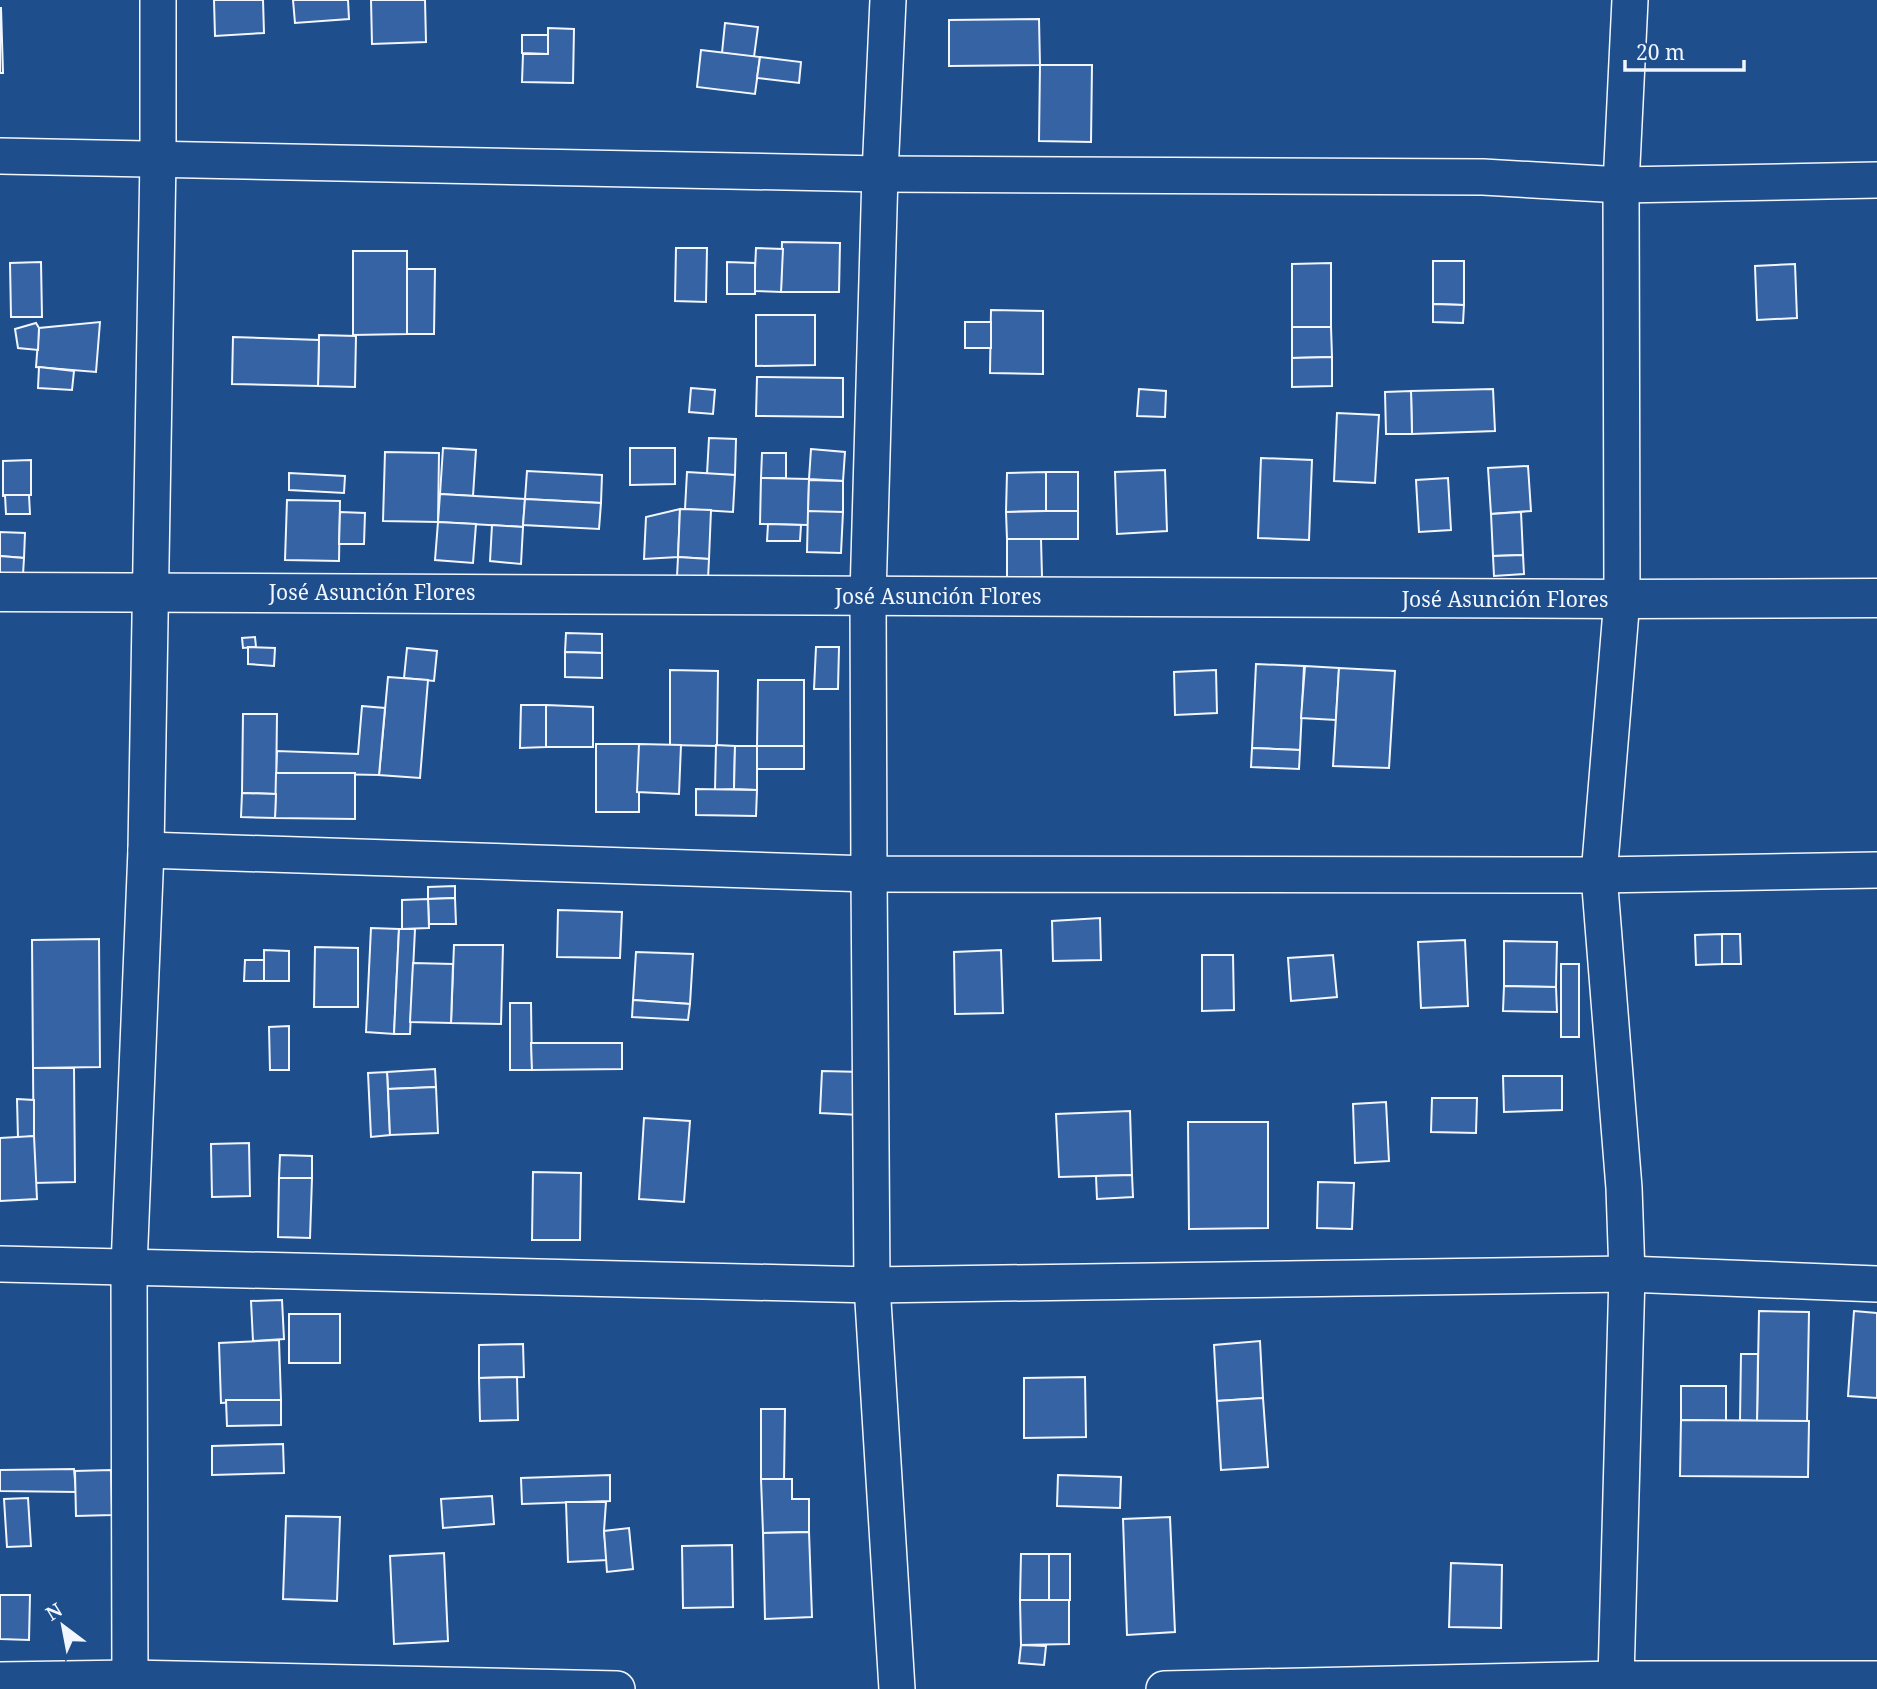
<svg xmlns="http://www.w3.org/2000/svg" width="1877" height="1689" font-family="'Noto Serif',serif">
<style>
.building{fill:#3563a3;stroke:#f2f6ff;stroke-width:2}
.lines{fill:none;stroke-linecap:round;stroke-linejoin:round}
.minor-casing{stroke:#f2f6ff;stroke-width:38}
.tertiary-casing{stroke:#f2f6ff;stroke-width:41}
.minor{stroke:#1f4e8c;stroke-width:35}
.tertiary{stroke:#1f4e8c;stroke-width:38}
.labels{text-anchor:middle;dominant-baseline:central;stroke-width:5;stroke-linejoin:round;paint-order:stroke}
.street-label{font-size:21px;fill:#f2f6ff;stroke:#1f4e8c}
</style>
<rect width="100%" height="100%" fill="#1f4e8c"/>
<!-- building -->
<g class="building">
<path d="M214 0H263L264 33 215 36Z"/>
<path d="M293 0H348L349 19 295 23Z"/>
<path d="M371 0H425L426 42 372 44Z"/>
<path d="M1 8 3 73H0V8Z"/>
<path d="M1039 19 1040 65 949 66V20Z"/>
<path d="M725 23 758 27 754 57 722 53Z"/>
<path d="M548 28 574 29 573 83 522 82 523 54H548Z"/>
<path d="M522 35H548V54L522 53Z"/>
<path d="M701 50 760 57 755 94 697 87Z"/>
<path d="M760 57 801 62 799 83 757 78Z"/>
<path d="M1040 65H1092L1091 142 1039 141Z"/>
<path d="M782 242 840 243 839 292H781Z"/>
<path d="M676 248H707L706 302 675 301Z"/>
<path d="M756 248 783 249 781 292 754 291Z"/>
<path d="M353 251H407V334L353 335Z"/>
<path d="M1433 261H1464V305L1433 304Z"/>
<path d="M41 262 42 317H11L10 263Z"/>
<path d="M727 262 755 263V294H727Z"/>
<path d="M1331 263V327H1292V264Z"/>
<path d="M1795 264 1797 318 1757 320 1755 266Z"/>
<path d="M407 269H435L434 334H407Z"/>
<path d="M1433 304 1464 305 1463 323 1433 322Z"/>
<path d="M991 310 1043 311V374L990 373Z"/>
<path d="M756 315H815V365L756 366Z"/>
<path d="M100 322 96 372 36 367 39 328Z"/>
<rect x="965" y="322" width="26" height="26"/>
<path d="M36 323 39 328 38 350 18 348 15 329Z"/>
<path d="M1292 327H1331L1332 357 1292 358Z"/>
<path d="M319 335 356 336 355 387 318 386Z"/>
<path d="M233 337 319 340 318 386 232 384Z"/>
<path d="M1332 357V386L1292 387V358Z"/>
<path d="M39 367 74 371 72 390 38 388Z"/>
<path d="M757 377 843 378V417L756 416Z"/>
<path d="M691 388 715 390 713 414 689 412Z"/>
<path d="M1139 389 1166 391 1165 417 1137 416Z"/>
<path d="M1493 389 1495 431 1412 434 1411 391Z"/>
<path d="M1411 391 1412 434H1386L1385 392Z"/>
<path d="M1337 413 1379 415 1375 483 1334 481Z"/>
<path d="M709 438 736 439 735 475 707 474Z"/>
<path d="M443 448 476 450 473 496 440 494Z"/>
<path d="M630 448H675V484L630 485Z"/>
<path d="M811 449 845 452 843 481 809 479Z"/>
<path d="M385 452 439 453 438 522 383 521Z"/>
<path d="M762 453H786V478H761Z"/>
<path d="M1261 458 1312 460 1309 540 1258 538Z"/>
<path d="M31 460V495L3 496V461Z"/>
<path d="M1528 466 1531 511 1491 514 1488 468Z"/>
<path d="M1165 470 1167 531 1117 534 1115 472Z"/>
<path d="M527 471 602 475 601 503 525 499Z"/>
<path d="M687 472 735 475 733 512 685 509Z"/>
<rect x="1046" y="472" width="32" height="39"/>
<path d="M1046 472V511L1006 512 1007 473Z"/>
<path d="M289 473 345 476 344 493 289 490Z"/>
<path d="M761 478 809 479 808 525 760 524Z"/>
<path d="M1448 478 1451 530 1419 532 1416 480Z"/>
<path d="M809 480 843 481V512H808Z"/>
<path d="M440 494 525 499 523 527 438 522Z"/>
<path d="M5 495H29L30 514H6Z"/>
<path d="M525 499 601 503 599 529 523 525Z"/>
<path d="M287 500 340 501 339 561 285 560Z"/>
<path d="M680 509 678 557 644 559 646 517Z"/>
<path d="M680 509 711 510 709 559 678 557Z"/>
<path d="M808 511 843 512 841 553 807 552Z"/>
<path d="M1046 511H1078V539H1007L1006 512Z"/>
<path d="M340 512 365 513 364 544H339Z"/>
<path d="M1521 512 1523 555 1493 556 1491 514Z"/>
<path d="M438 522 476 524 473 563 435 560Z"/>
<path d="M768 524 801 525 800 541H767Z"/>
<path d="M492 525 523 527 521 564 490 561Z"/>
<path d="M0 532 25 533 24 558 0 556Z"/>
<path d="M1007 539H1041L1042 577H1007Z"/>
<path d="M1523 555 1524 574 1494 576 1493 556Z"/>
<path d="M0 556 24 558 23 575 0 574Z"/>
<path d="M678 557 709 559 708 579 677 577Z"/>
<path d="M566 633 602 634V653L565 652Z"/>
<path d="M255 637 256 647 243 648 242 638Z"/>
<path d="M248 647 275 648 274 666 248 664Z"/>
<path d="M816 647H839L838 689H814Z"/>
<path d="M407 648 437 651 434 681 404 678Z"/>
<path d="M565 652 602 653V678L565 677Z"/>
<path d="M1256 664 1304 666 1300 750 1252 748Z"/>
<path d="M1305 666 1339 668 1336 720 1301 718Z"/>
<path d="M1339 668 1395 671 1389 768 1333 766Z"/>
<path d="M670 670 718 671 717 746 670 745Z"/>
<path d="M1216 670 1217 713 1175 715 1174 672Z"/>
<path d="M388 677 428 680 420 778 379 775Z"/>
<path d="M758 680H804V746H757Z"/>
<path d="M521 705H546V747L520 748Z"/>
<path d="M546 705 593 707V747H546Z"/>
<path d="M362 706 385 708 379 775 276 773 277 751 358 754Z"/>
<path d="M243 714H277L276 794 242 793Z"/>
<rect x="596" y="744" width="43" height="68"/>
<path d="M639 744 681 745 679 794 637 792Z"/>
<path d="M716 745 735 746 734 789 715 790Z"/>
<path d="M735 746H757V790L734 789Z"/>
<rect x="757" y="746" width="47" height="23"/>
<path d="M1252 748 1300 750 1299 769 1251 767Z"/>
<path d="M276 773H355V819L275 818Z"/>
<path d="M696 789 757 790 756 816 696 815Z"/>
<path d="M242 793 276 794 275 818 241 817Z"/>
<path d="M455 886V898L428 899V887Z"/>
<path d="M455 898 456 924H429L428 899Z"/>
<path d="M428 899 429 928 402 929V900Z"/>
<path d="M558 910 622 912 620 958 557 957Z"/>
<path d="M1100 918 1101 960 1053 961 1052 921Z"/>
<path d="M371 928 399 929 394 1034 366 1032Z"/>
<path d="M399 929H415L410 1034H394Z"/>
<path d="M1722 934H1740L1741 964H1722Z"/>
<path d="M1722 934V964L1696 965 1695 935Z"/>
<path d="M99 939 100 1067 33 1068 32 940Z"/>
<path d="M1465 940 1468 1006 1421 1008 1418 942Z"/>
<path d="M1504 941 1557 942 1556 987 1504 986Z"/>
<path d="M454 945H503L501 1024 451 1023Z"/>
<path d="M315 947 358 948V1007H314Z"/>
<path d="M264 950 289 951V981H264Z"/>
<path d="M1001 950 1003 1013 955 1014 954 952Z"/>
<path d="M636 952 693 954 690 1004 633 1000Z"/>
<path d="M1202 955H1233L1234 1010 1202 1011Z"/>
<path d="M1333 955 1337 997 1291 1001 1288 958Z"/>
<path d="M245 960H264V981H244Z"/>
<path d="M413 963 453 964 451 1023 410 1022Z"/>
<rect x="1561" y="964" width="18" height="73"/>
<path d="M1504 986 1556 987 1557 1012 1503 1011Z"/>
<path d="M633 1000 690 1004 688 1020 632 1017Z"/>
<path d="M510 1003H531L532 1070H510Z"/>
<path d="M289 1026V1070H270L269 1027Z"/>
<path d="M531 1043H622V1069L532 1070Z"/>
<path d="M33 1068H74L75 1182 34 1183Z"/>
<path d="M435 1069 436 1087 388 1089 387 1072Z"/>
<path d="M822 1071 862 1072 860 1115 820 1113Z"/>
<path d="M387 1072 390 1135 371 1137 368 1073Z"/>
<path d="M1503 1076H1562V1110L1504 1112Z"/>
<path d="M436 1087 438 1133 390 1135 388 1089Z"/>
<path d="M1432 1098H1477L1476 1133 1431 1132Z"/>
<path d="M17 1099 34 1100V1136L18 1138Z"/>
<path d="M1386 1102 1389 1161 1355 1163 1353 1104Z"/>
<path d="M1130 1111 1132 1175 1059 1177 1056 1114Z"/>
<path d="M644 1118 690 1121 684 1202 639 1199Z"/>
<path d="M1188 1122H1268V1228L1189 1229Z"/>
<path d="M34 1136 37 1199 0 1201V1138Z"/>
<path d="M249 1143 250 1196 212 1197 211 1144Z"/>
<path d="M280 1155 312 1156V1178H279Z"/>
<path d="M533 1172 581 1173 580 1240H532Z"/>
<path d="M1132 1175 1133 1197 1097 1199 1096 1176Z"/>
<path d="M279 1178H312L310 1238 278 1237Z"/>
<path d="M1318 1182 1354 1183 1352 1229 1317 1228Z"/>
<path d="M282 1300 284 1339 253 1341 251 1301Z"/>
<path d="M1759 1311 1809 1312 1807 1422 1757 1421Z"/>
<path d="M1854 1311 1877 1313V1398L1848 1396Z"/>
<rect x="289" y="1314" width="51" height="49"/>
<path d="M279 1340 281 1400 221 1403 219 1343Z"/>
<path d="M1260 1341 1263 1398 1217 1401 1214 1345Z"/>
<path d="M523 1344 524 1377 479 1378V1345Z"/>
<path d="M1741 1354H1758L1757 1421 1740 1420Z"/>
<path d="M517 1377 518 1420 480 1421 479 1378Z"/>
<path d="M1085 1377 1086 1437 1024 1438V1378Z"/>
<path d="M1681 1386H1726V1421L1681 1420Z"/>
<path d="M1263 1398 1268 1467 1221 1470 1217 1401Z"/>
<path d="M226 1400H281V1425L227 1426Z"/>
<path d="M761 1409H785L784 1480 761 1479Z"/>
<path d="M1681 1420 1809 1421 1808 1477 1680 1476Z"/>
<path d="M283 1444 284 1473 212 1475V1446Z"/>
<path d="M74 1469 76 1492 0 1491V1470Z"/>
<path d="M111 1470 112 1515 76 1516 75 1471Z"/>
<path d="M610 1475V1501L522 1504 521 1478Z"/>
<path d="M1058 1475 1121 1477 1120 1508 1057 1506Z"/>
<path d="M761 1479H792V1499H809V1532L763 1533Z"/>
<path d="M492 1496 494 1524 443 1528 441 1499Z"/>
<path d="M28 1498 31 1546 7 1547 4 1499Z"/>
<path d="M566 1502H606L604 1531 607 1560 568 1562Z"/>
<path d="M286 1516 340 1517 337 1601 283 1599Z"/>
<path d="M1170 1517 1175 1632 1127 1635 1123 1519Z"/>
<path d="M629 1528 633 1569 607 1572 604 1531Z"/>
<path d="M809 1532 812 1617 765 1619 763 1533Z"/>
<path d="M732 1545 733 1607 683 1608 682 1546Z"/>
<path d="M444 1553 448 1641 394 1644 390 1556Z"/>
<path d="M1021 1554H1049V1600H1020Z"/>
<rect x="1049" y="1554" width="21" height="46"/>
<path d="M1451 1563 1502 1565 1501 1628 1449 1627Z"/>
<path d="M0 1595H30L29 1640 0 1639Z"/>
<path d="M1020 1600H1069V1644L1021 1645Z"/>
<path d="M1021 1645 1046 1646 1044 1665 1019 1663Z"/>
</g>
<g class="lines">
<!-- minor casing -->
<g class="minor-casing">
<g id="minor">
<path d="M888 0 880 174 868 596 869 874 872 1285 897 1689"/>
<path d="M0 156 880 174 1483 177 1621 185 1877 180"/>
<path d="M146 850 869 874 1599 875 1877 870"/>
<path d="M0 1264 872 1285 1627 1274 1877 1284"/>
<path d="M0 1680 130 1678 617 1689"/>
<path d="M130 1689 129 1267 146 850 158 158V0"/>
<path d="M1164 1689 1616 1679H1877"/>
<path d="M1619 1689 1616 1679 1627 1274 1624 1188 1599 875 1622 599 1621 185 1630 0"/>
</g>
</g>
<!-- tertiary casing -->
<g class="tertiary-casing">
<path id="tertiary" d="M0 592 1622 599 1877 598"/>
</g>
<!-- minor -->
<use href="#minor" class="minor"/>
<!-- tertiary -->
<use href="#tertiary" class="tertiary"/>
</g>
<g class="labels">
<!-- street labels -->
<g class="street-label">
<text x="372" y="592">José Asunción Flores</text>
<text x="938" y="596">José Asunción Flores</text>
<text x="1505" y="599">José Asunción Flores</text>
</g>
</g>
<!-- north arrow -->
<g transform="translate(63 1626) rotate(328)" stroke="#1f4e8c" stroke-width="5" paint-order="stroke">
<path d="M0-5L12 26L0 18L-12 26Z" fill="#f2f6ff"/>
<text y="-10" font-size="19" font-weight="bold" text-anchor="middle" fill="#f2f6ff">N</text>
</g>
<!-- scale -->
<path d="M1625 60v10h119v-10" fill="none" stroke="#f2f6ff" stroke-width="3.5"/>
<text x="1636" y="60" font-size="21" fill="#f2f6ff" stroke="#1f4e8c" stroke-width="5" paint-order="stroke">20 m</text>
</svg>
